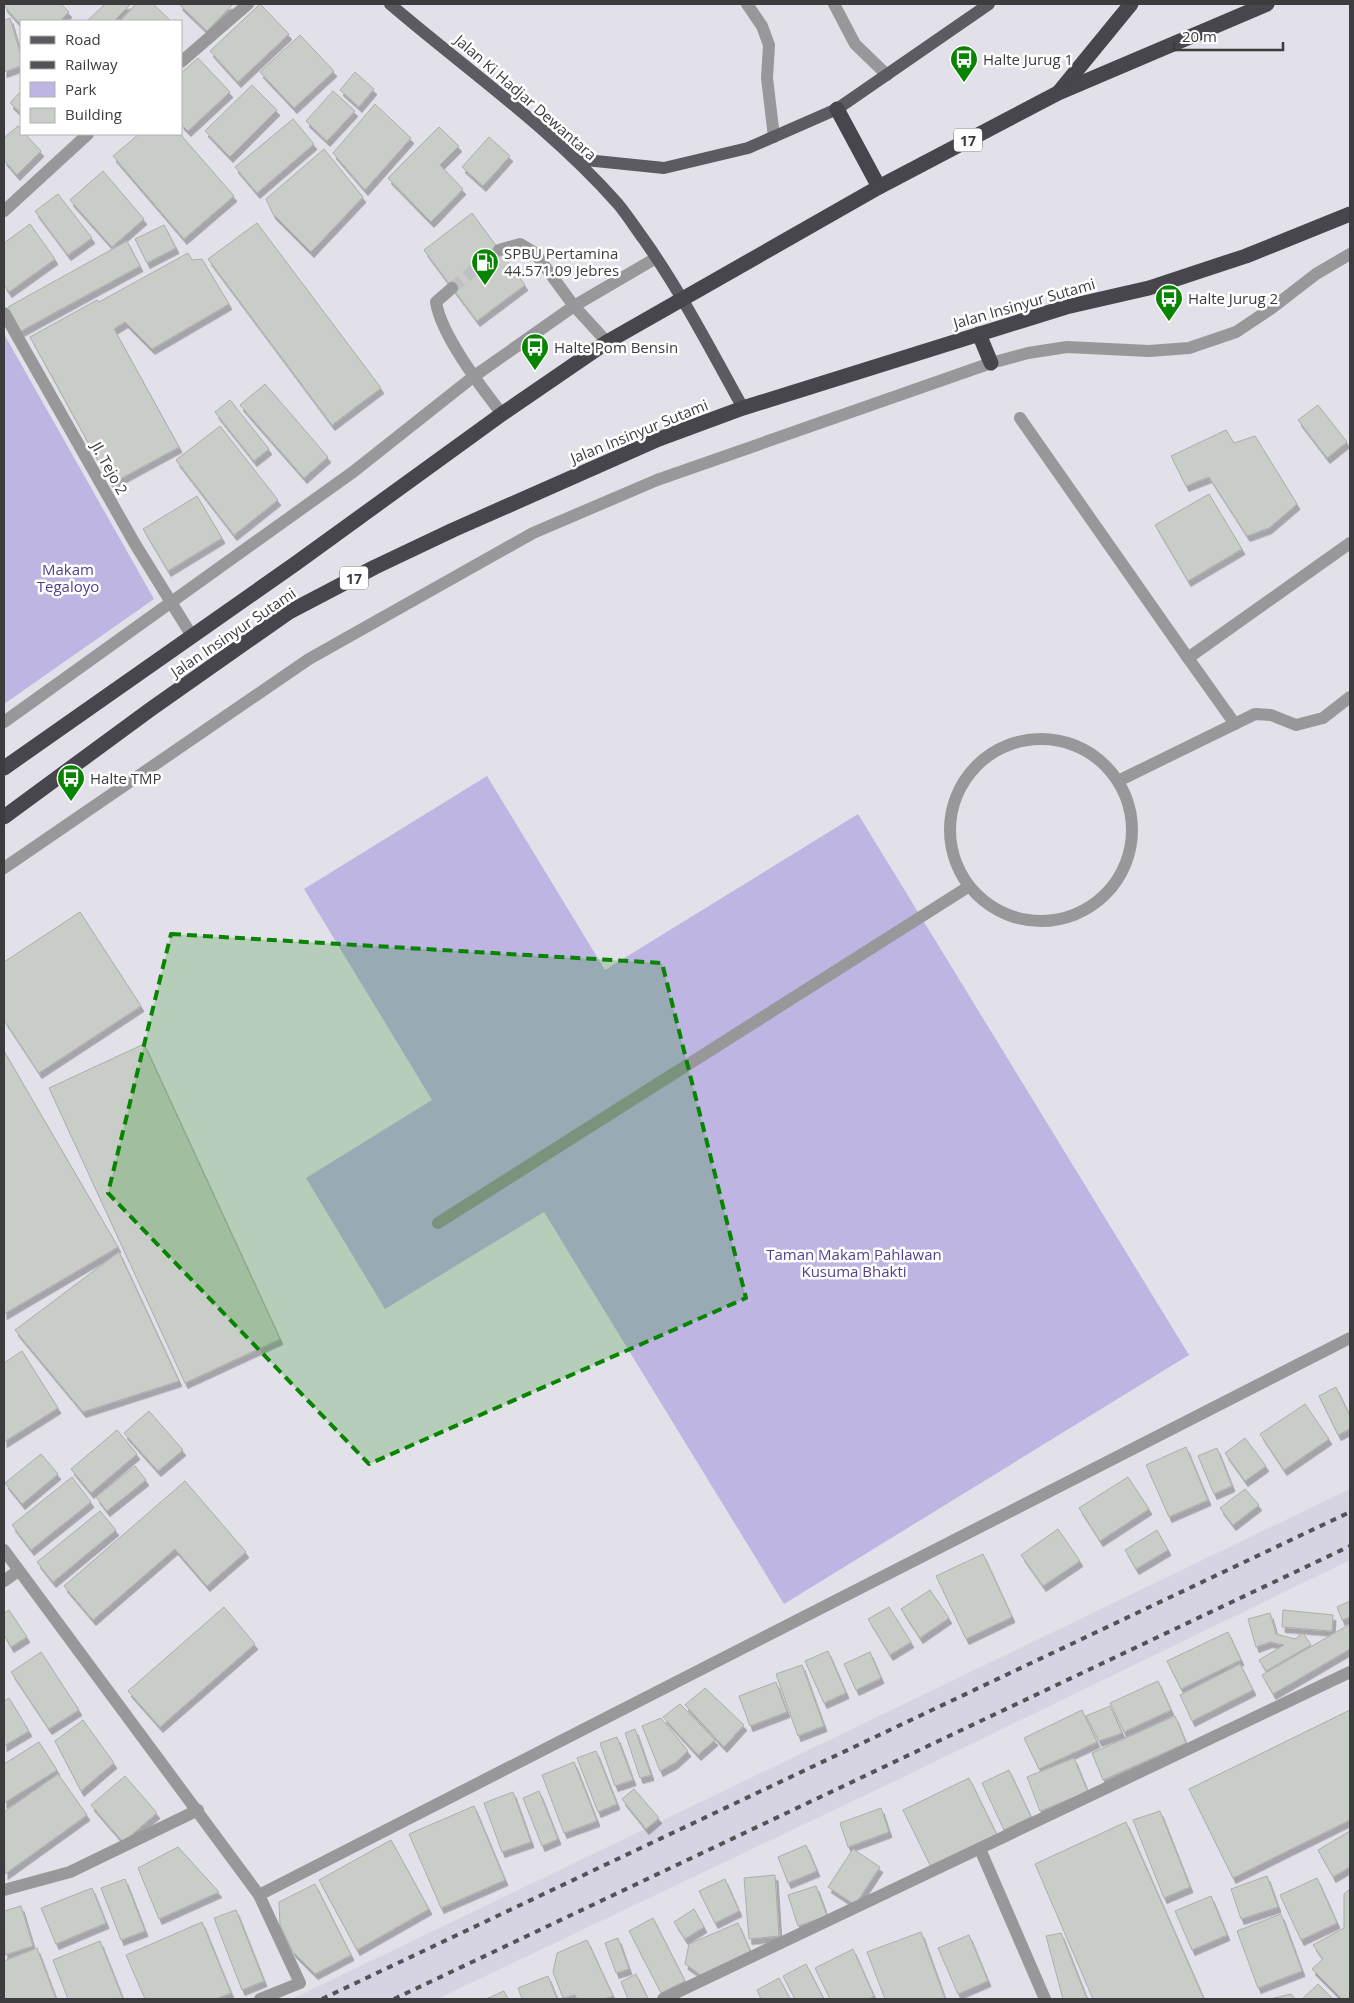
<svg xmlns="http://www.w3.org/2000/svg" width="1354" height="2003" font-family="'Open Sans',sans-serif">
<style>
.built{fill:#d6d3e2}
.green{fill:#bfb5e3}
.building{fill:#c8cdc7;stroke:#aaafa9;filter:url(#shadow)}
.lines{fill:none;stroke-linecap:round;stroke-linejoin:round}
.minor-tunnel{stroke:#c1bfc6;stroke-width:12;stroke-dasharray:12 6;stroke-linecap:butt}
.minor{stroke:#98989b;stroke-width:12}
.major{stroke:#5c5b61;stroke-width:12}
.highway{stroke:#47464c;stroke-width:15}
.rail{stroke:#535256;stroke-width:4;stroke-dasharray:6 6;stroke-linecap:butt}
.marked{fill:#078400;fill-opacity:0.2;stroke:#078400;stroke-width:4;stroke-dasharray:10 6;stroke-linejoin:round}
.labels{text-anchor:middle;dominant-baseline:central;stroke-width:5;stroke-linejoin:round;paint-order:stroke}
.shield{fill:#fff;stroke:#767678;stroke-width:1}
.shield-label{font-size:14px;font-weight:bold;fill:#3c3b3e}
.poi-label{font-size:15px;fill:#3c3b3e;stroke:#fff;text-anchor:start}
.street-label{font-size:15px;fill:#3c3b3e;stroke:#fff}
.park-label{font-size:15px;fill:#563e8d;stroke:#fff}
</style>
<defs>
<filter id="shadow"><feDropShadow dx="3" dy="5.5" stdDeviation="0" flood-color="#0004"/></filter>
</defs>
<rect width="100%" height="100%" fill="#e2e0e8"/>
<!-- built -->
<path class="built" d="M1350 1489V1560L899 1779 437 1999H292Z"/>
<!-- green -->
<g class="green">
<path d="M4 334 154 599 4 704Z"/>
<path d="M487 776 605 970 858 814 1189 1355 784 1604 544 1212 385 1309 306 1178 432 1100 304 889Z"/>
</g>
<!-- building -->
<g class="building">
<path d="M4 4H61L69 12 60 21H21V25L4 6Z"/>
<path d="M105 4H131L114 21H87Z"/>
<path d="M136 4H153L171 21H124L122 19Z"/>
<path d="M179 4H233L207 31Z"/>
<path d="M260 4 289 34 238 82 210 51Z"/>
<path d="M10 18 21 56V66L4 72V20Z"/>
<path d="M300 35 334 71 294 108 260 72Z"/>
<path d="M198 58 230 92 188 131 181 124V73Z"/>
<path d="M355 72 374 89 359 107 340 90Z"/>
<path d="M252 85 277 110 230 157 205 131Z"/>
<path d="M21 91V113L10 103Z"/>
<path d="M333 91 355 111 327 141 306 121Z"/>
<path d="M375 104 411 138 365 190 333 153Z"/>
<path d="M293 119 314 144 257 193 235 167Z"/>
<path d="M18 126 21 129V134H25L41 151 17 175 4 160V138Z"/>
<path d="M439 127 459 146 440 165 463 189 431 222 388 178Z"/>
<path d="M139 134H180L234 196 184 239 113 156Z"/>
<path d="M489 137 510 156 483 186 462 167Z"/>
<path d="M324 149 363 197 311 252 273 214 266 199Z"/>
<path d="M103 171 144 219 112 247 70 200Z"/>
<path d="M58 194 92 238 68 255 35 211Z"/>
<path d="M472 213 525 285 477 321 424 250Z"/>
<path d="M257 223 381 388 332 425 208 259Z"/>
<path d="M30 224 55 259 9 292 4 285V243Z"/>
<path d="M164 225 176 248 147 263 135 239Z"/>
<path d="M127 241 140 266 21 331 8 307Z"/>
<path d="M188 253 192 260 202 259 229 304 152 349 125 322 114 329 179 447 111 484 30 337 97 300 99 302Z"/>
<path d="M265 384 328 457 304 478 240 405Z"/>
<path d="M230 400 269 449 254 461 215 412Z"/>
<path d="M1318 405 1347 442 1327 458 1298 420Z"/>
<path d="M220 426 278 500 234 535 176 460Z"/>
<path d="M1226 430 1234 443 1255 436 1297 504 1269 528 1247 536 1209 477 1186 486 1171 456Z"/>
<path d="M1209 494 1242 549 1188 581 1155 525Z"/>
<path d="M197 496 222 538 168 571 143 529Z"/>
<path d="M80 912 141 1006 39 1073 4 1020V962Z"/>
<path d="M144 1044 280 1339 185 1383 49 1088Z"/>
<path d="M4 1051 118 1247 4 1314Z"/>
<path d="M119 1252 179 1381 83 1412 15 1330Z"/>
<path d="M22 1351 58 1408 4 1442V1363Z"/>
<path d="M1336 1387 1350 1416V1429L1338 1435 1319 1396Z"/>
<path d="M1305 1404 1329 1439 1284 1470 1260 1434Z"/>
<path d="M149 1411 183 1450 158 1471 124 1433Z"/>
<path d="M117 1430 137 1454 91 1493 71 1469Z"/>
<path d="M1245 1438 1266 1466 1245 1481 1225 1453Z"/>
<path d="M1186 1447 1208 1500 1169 1517 1146 1465Z"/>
<path d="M1217 1448 1232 1486 1214 1494 1198 1456Z"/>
<path d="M41 1454 58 1474 22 1504 5 1483Z"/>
<path d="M135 1466 146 1480 107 1511 96 1497Z"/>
<path d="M72 1477 91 1502 31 1550 12 1525Z"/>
<path d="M1128 1477 1149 1509 1100 1541 1079 1508Z"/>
<path d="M185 1481 246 1552 207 1586 175 1549 93 1620 64 1586Z"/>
<path d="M1245 1489 1259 1505 1233 1525 1220 1508Z"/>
<path d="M100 1511 116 1530 53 1582 37 1562Z"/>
<path d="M1058 1529 1080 1561 1043 1586 1021 1555Z"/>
<path d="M1157 1530 1168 1550 1136 1569 1125 1550Z"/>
<path d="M983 1554 1012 1617 966 1639 936 1576Z"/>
<path d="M930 1590 949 1618 920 1638 901 1609Z"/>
<path d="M1350 1601V1617L1342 1620 1337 1607Z"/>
<path d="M224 1607 255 1644 160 1727 128 1691Z"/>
<path d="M889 1607 911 1642 890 1655 868 1619Z"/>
<path d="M9 1610 27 1637 11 1647 4 1635V1613Z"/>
<path d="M1283 1610 1333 1615 1332 1631 1282 1627Z"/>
<path d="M1270 1613 1276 1634 1295 1639 1303 1633 1311 1645 1266 1671 1259 1660 1284 1645 1270 1642 1256 1647 1248 1619Z"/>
<path d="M1350 1624V1649L1273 1694 1262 1675Z"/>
<path d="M1228 1632 1241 1660 1181 1689 1167 1661Z"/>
<path d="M828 1651 846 1693 824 1703 805 1661Z"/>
<path d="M41 1652 79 1710 49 1729 11 1672Z"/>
<path d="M870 1652 881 1678 856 1690 844 1664Z"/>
<path d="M1240 1664 1253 1690 1192 1721 1180 1695Z"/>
<path d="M802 1665 824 1726 798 1736 776 1674Z"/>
<path d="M1158 1681 1171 1710 1124 1732 1110 1703Z"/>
<path d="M776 1682 787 1712 750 1726 739 1696Z"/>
<path d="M705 1688 744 1725 724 1747 685 1705Z"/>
<path d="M9 1698 29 1731 4 1746V1701Z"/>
<path d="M680 1704 715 1740 698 1755 663 1717Z"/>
<path d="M1110 1706 1122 1733 1099 1741 1086 1716Z"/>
<path d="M1082 1710 1097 1742 1039 1769 1024 1738Z"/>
<path d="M1350 1710V1820L1233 1878 1189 1789Z"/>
<path d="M1175 1716 1186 1743 1103 1780 1092 1753Z"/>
<path d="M661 1718 688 1751 675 1763 660 1771 642 1726Z"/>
<path d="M83 1720 114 1763 81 1791 55 1741Z"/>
<path d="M635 1729 651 1775 640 1778 625 1733Z"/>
<path d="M617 1737 633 1780 615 1786 600 1743Z"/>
<path d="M39 1742 57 1770 4 1803V1764Z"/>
<path d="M596 1751 617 1804 598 1812 577 1758Z"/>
<path d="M1074 1758 1088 1792 1040 1811 1027 1777Z"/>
<path d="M574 1762 597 1821 564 1833 542 1775Z"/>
<path d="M1009 1770 1031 1817 1004 1830 982 1783Z"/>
<path d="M58 1774 87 1815 5 1874 4 1812Z"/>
<path d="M125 1776 157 1813 123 1842 91 1805Z"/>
<path d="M969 1778 997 1835 931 1867 903 1810Z"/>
<path d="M634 1789 659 1818 646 1829 622 1799Z"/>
<path d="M539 1791 558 1839 542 1846 523 1798Z"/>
<path d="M513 1792 531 1842 502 1852 484 1803Z"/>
<path d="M474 1806 505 1880 441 1908 409 1834Z"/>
<path d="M881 1808 889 1832 848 1847 840 1823Z"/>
<path d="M1160 1811 1190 1887 1164 1898 1133 1820Z"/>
<path d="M1126 1822 1204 1999H1093L1035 1864Z"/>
<path d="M1350 1831V1867L1333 1877 1318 1850Z"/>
<path d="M391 1840 429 1909 357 1950 319 1880Z"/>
<path d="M806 1845 817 1871 788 1883 778 1857Z"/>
<path d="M178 1847 219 1892 159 1919 138 1868Z"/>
<path d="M853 1849 880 1867 855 1905 828 1887Z"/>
<path d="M775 1875 779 1936 749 1939 744 1878Z"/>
<path d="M1267 1876 1278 1907 1241 1919 1231 1889Z"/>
<path d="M1317 1878 1337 1923 1301 1940 1280 1895Z"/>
<path d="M125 1879 145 1931 121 1940 101 1888Z"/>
<path d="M725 1879 739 1911 715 1923 699 1891Z"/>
<path d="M315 1884 351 1955 315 1974 293 1952 280 1925 279 1902Z"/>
<path d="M816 1886 827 1916 798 1926 788 1895Z"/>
<path d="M92 1888 106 1923 56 1944 41 1908Z"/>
<path d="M1350 1889V1999H1342L1312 1969 1323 1959 1313 1945 1344 1928V1894Z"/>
<path d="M1211 1896 1227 1935 1192 1950 1175 1911Z"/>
<path d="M21 1906 33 1946 5 1955 4 1911Z"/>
<path d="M694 1909 704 1927 685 1939 674 1922Z"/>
<path d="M236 1910 264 1981 242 1990 214 1918Z"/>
<path d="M1281 1914 1302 1971 1258 1988 1237 1931Z"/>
<path d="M653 1918 685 1981 661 1993 629 1931Z"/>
<path d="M202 1922 231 1993 216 1999H145L126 1955Z"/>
<path d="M738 1923 751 1953 701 1975 685 1964 689 1944Z"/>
<path d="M921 1932 945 1999H885L867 1952Z"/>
<path d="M1061 1933 1087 1999H1063L1046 1936Z"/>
<path d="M969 1935 988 1981 958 1994 938 1948Z"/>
<path d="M618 1938 629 1969 616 1973 605 1943Z"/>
<path d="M587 1940 613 1996 607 1998 609 1999H577L575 1995 563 1998 553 1972 557 1953Z"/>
<path d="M100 1941 123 1999H68L53 1960Z"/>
<path d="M37 1948 56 1999H4V1961Z"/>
<path d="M853 1949 874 1996 869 1999H830L815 1968Z"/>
<path d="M806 1964 824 1999H795L783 1976Z"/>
<path d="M636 1974 648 1999H628L621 1982Z"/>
<path d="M548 1976 557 1999H522L518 1988Z"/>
<path d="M779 1978 790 1999H761L757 1990Z"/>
<path d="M1318 1984 1333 1999H1302Z"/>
<path d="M504 1991 508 1999H486Z"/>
<path d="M1291 1994 1295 1999H1270Z"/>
</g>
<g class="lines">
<!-- minor-tunnel -->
<path class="minor-tunnel" d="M452 288 499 250"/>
<!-- minor -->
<g class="minor">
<path d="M747 4 762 26 769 45 767 78 774 137"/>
<path d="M834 4 855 44 887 75"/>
<path d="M181 62 248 4"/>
<path d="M4 211 88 134"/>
<path d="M499 250 520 244 535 253 574 306 607 342"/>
<path d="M452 288 436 302C441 335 481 387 502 414"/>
<path d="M4 313 135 544 192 636"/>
<path d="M1020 418 1188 658"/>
<path d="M4 722 353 472 473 377 574 306 656 258"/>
<path d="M1235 724 1188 658 1350 543"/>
<circle cx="1041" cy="830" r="91"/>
<path d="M1118 781 1255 714 1271 715 1296 725 1323 718 1350 697"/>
<path d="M4 868 309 659 533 533 657 480 991 363 1028 353 1067 347 1149 351 1189 348 1236 332 1272 308 1316 274 1350 254"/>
<path d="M438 1223 968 887"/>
<path d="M4 1550 259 1895 300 1983 260 1999"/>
<path d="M4 1581 18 1571"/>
<path d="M980 1849 1045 1999"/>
<path d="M4 1890 70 1872 198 1810"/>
<path d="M259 1895 1350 1338"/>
<path d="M663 1999 1350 1672"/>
</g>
<!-- major -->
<g class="major">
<path d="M390 4C467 70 551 128 618 204 628 216 636 229 645 241 682 294 712 352 743 408"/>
<path d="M576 159 664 168 748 148 837 109 989 4"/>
</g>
<!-- highway -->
<g class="highway">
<path d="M1059 92 1131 4"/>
<path d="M837 109 879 187"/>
<path d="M979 334 991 363"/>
<path d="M4 768 295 564 502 414 607 342 879 187 1058 93 1267 4"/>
<path d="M4 817 151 709 289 612 375 567 453 530 659 439 743 408 1066 307 1149 288 1246 256 1350 214"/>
</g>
<!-- rail -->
<g class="rail">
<path d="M322 1999 1350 1512"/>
<path d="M394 1999 1350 1546"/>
</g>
</g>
<!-- marked area -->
<path class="marked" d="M171 934 662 963 746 1298 369 1464 108 1193Z"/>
<!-- icons -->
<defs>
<g id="bus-pin" transform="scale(1.4375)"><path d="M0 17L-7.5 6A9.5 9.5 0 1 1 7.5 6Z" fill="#078400" stroke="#fff"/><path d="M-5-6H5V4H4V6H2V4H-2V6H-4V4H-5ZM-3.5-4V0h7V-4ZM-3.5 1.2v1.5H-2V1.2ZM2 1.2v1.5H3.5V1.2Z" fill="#fff"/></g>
<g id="fuel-pin" transform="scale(1.4375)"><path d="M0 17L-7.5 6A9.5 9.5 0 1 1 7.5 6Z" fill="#078400" stroke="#fff"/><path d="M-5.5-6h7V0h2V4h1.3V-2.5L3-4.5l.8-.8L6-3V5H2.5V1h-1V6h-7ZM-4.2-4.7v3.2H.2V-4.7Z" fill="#fff"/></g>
</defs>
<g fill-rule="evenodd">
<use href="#bus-pin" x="964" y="59"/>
<use href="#fuel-pin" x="485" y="262"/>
<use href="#bus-pin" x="1169" y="298"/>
<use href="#bus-pin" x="535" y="347"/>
<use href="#bus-pin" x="71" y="778"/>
</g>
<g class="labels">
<!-- shield labels -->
<g class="shield">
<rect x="954" y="128.5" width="28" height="23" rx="4"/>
<rect x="340" y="566.5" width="28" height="23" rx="4"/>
</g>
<g class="shield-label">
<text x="968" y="140">17</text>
<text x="354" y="578">17</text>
</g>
<!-- poi labels -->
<g class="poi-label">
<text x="983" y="59">Halte Jurug 1</text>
<text x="504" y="253">SPBU Pertamina<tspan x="504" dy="17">44.571.09 Jebres</tspan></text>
<text x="1188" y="298">Halte Jurug 2</text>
<text x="554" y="347">Halte Pom Bensin</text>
<text x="90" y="778">Halte TMP</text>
</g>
<!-- street labels -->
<g class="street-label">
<text transform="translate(526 97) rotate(41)">Jalan Ki Hadjar Dewantara</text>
<text transform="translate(1024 303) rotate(-16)">Jalan Insinyur Sutami</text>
<text transform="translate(639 431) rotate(-22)">Jalan Insinyur Sutami</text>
<text transform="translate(110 468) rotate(61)">Jl. Tejo 2</text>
<text transform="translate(233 632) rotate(-34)">Jalan Insinyur Sutami</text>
</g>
<!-- park labels -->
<g class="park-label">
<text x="68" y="569">Makam<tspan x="68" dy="17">Tegaloyo</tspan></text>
<text x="854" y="1254">Taman Makam Pahlawan<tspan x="854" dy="17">Kusuma Bhakti</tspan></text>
</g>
</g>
<!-- border -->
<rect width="1354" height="2003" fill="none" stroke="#3c3b3e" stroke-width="10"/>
<!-- legend -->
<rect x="20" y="20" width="162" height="115" fill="#ffffff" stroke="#b1b1b2"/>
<rect x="30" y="36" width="25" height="8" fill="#5c5b61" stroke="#b1b1b2"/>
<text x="65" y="45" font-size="15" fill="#3c3b3e">Road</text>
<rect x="30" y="61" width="25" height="8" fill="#535256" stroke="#b1b1b2"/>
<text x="65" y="70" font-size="15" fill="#3c3b3e">Railway</text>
<rect x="30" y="82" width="25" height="15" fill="#bfb5e3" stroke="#b1b1b2"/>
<text x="65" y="95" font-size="15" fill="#3c3b3e">Park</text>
<rect x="30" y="108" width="25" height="15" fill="#c8cdc7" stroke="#b1b1b2"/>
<text x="65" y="120" font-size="15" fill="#3c3b3e">Building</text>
<!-- scale -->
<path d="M1174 42v8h109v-8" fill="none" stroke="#3c3b3e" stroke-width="2.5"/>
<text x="1182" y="42" font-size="15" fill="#3c3b3e" stroke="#ffffff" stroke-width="4" paint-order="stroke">20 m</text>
</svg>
